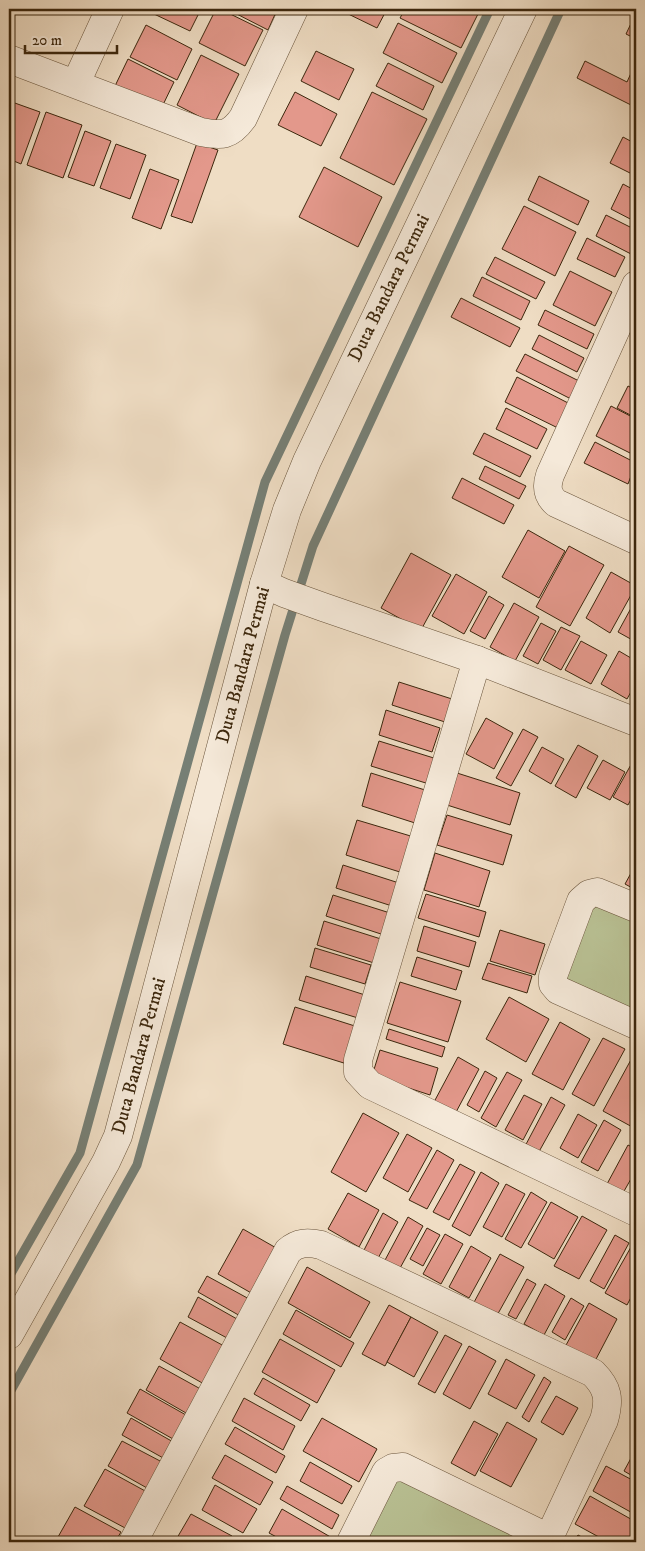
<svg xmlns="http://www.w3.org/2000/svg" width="645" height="1551" font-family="'IM FELL DW Pica',serif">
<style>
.green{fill:#b9c194;stroke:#7a7450}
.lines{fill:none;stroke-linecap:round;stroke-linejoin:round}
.stream{stroke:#767f75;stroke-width:9}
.building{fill:#e3988b;stroke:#3c270d}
.minor-casing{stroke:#69543b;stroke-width:29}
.minor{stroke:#f5e9d9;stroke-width:28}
.labels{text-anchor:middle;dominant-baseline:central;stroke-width:5;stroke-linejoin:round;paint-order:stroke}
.street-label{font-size:19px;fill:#3c270d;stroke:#f5e9d9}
</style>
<rect width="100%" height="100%" fill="#efddc4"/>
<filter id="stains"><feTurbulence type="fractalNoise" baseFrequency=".004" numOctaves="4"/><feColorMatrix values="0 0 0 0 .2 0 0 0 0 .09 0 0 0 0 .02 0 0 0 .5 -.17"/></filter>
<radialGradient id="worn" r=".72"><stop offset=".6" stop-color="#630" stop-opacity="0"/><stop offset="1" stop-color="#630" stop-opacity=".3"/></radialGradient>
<!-- green -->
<g class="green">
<path d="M593 896 636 916V1014L556 976Z"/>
<path d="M395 1472 526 1540 525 1542H359Z"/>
</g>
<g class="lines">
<!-- stream -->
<g class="stream">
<path d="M9 1277 80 1153 265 482 490 9"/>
<path d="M9 1394 137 1165 285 635 313 546 561 9"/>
</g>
</g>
<!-- building -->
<g class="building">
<path d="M156 9H201L190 31 154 14Z"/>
<path d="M216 9H220L263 30 245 66 199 43Z"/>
<path d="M227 9H274L277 10 268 30Z"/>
<path d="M338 9H387L377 28Z"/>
<path d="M405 9H478L480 10 461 48 400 18Z"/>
<path d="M636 13V39L626 34Z"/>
<path d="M398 23 457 53 442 83 383 53Z"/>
<path d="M146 25 192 49 177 80 130 57Z"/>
<path d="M316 51 354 69 339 100 301 81Z"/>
<path d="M201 55 239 74 214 124 177 105Z"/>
<path d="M128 59 174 82 161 109 115 86Z"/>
<path d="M585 61 627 82 636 62V100L633 106 577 78Z"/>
<path d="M388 63 434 86 423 110 376 86Z"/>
<path d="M295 92 337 114 321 146 278 125Z"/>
<path d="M372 92 427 119 394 185 340 158Z"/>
<path d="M12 102 40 112 21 164 9 159V110Z"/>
<path d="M46 112 82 125 63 178 27 165Z"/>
<path d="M85 131 111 141 94 186 68 177Z"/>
<path d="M623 137 636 144V176L610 163Z"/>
<path d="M197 143 218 150 192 223 171 216Z"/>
<path d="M116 144 146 155 130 199 100 188Z"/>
<path d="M324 167 382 197 358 247 299 217Z"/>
<path d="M150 169 179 180 161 229 132 218Z"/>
<path d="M539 176 589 201 578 225 528 200Z"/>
<path d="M623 184 636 191V222L611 209Z"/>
<path d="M524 206 576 232 555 276 502 249Z"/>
<path d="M606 215 636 230V244L631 254 596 236Z"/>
<path d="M587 238 625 257 615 277 577 259Z"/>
<path d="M495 257 545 282 536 299 486 274Z"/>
<path d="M570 271 612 292 595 326 553 305Z"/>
<path d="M482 277 530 301 521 320 473 296Z"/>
<path d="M461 298 520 328 510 347 451 317Z"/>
<path d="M545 310 594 334 587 349 538 325Z"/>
<path d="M539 335 584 358 577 372 532 349Z"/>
<path d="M525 354 579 381 571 399 516 371Z"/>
<path d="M517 377 574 406 562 430 505 402Z"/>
<path d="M628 386 636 390V418L617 408Z"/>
<path d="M611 406 636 419V456L596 436Z"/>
<path d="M506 408 547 429 537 449 496 429Z"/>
<path d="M484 433 531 456 520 477 473 454Z"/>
<path d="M595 442 636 463 628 484 584 463Z"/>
<path d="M485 466 526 486 519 499 479 479Z"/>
<path d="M462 478 514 505 504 524 452 498Z"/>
<path d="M528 530 565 551 539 598 502 577Z"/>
<path d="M569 546 604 565 570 626 536 607Z"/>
<path d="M411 553 451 575 421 630 381 608Z"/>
<path d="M611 572 636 586 610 633 586 618Z"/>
<path d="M456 574 487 592 464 634 432 616Z"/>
<path d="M489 596 504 605 485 639 470 631Z"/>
<path d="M636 599V642L618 632Z"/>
<path d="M514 603 539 617 515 661 490 647Z"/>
<path d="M541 623 556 631 538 664 523 656Z"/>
<path d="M561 627 580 636 561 670 543 660Z"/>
<path d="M581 641 607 655 591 684 565 670Z"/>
<path d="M619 651 636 661V683L627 699 601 684Z"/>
<path d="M399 682 452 699 445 722 392 705Z"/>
<path d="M386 710 440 728 432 752 379 735Z"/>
<path d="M486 718 513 733 494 769 466 754Z"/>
<path d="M523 729 538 737 511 786 496 778Z"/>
<path d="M379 741 437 759 429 784 371 766Z"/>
<path d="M578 745 598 756 576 798 555 786Z"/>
<path d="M542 747 564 759 551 784 529 771Z"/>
<path d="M603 760 625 772 610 800 587 788Z"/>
<path d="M633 761 636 763V790L628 805 613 797Z"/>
<path d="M371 773 425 790 415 823 362 806Z"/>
<path d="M457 773 520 793 510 825 447 805Z"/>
<path d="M447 815 512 835 503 865 437 845Z"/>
<path d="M357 820 414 837 403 873 346 855Z"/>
<path d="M435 853 490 871 479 907 424 890Z"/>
<path d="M636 864V890L625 884Z"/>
<path d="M343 865 399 883 392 906 336 888Z"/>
<path d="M426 894 486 912 479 937 418 918Z"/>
<path d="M333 895 390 913 384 935 326 916Z"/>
<path d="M324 921 381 939 374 963 317 945Z"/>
<path d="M424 926 476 942 469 967 417 951Z"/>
<path d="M500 930 545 944 535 975 490 961Z"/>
<path d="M315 948 371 965 365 984 310 967Z"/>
<path d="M417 957 462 971 456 990 411 976Z"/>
<path d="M488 963 532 976 527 993 482 979Z"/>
<path d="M306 976 365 995 358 1018 299 1000Z"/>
<path d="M400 982 461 1001 448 1042 387 1023Z"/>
<path d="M509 997 549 1019 526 1062 486 1039Z"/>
<path d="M295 1007 358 1027 347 1064 283 1044Z"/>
<path d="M560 1022 590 1039 563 1090 532 1074Z"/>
<path d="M389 1029 445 1047 442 1057 386 1039Z"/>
<path d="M603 1038 625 1049 594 1106 572 1094Z"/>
<path d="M380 1050 438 1068 430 1095 372 1076Z"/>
<path d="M633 1056 636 1058V1129L603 1111Z"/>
<path d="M458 1057 479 1069 455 1114 434 1102Z"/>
<path d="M485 1071 497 1078 479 1112 467 1105Z"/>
<path d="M507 1072 522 1080 496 1127 481 1118Z"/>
<path d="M524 1095 542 1104 523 1140 505 1130Z"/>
<path d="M551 1097 565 1105 536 1157 523 1150Z"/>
<path d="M363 1113 399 1133 366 1192 331 1172Z"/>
<path d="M578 1114 597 1125 578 1158 560 1148Z"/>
<path d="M604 1120 621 1130 598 1171 581 1162Z"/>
<path d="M407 1134 432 1148 408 1192 383 1178Z"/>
<path d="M628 1145 636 1149V1170L623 1193 607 1184Z"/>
<path d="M437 1150 454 1160 427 1209 409 1200Z"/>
<path d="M460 1164 475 1172 449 1220 433 1212Z"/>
<path d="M481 1172 499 1183 470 1236 452 1226Z"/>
<path d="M506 1184 525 1194 502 1237 483 1227Z"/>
<path d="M531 1192 547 1202 521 1248 505 1239Z"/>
<path d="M348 1193 379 1210 359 1247 328 1229Z"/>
<path d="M551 1202 578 1217 554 1259 528 1244Z"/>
<path d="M383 1213 398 1222 377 1260 363 1252Z"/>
<path d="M582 1216 607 1230 579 1279 554 1266Z"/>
<path d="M408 1217 423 1226 399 1270 384 1262Z"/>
<path d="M427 1228 440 1235 423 1266 410 1259Z"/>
<path d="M243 1229 285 1253 260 1298 218 1274Z"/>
<path d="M445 1234 463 1244 441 1284 423 1274Z"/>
<path d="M615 1235 629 1243 604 1289 590 1281Z"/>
<path d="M471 1246 491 1258 469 1298 449 1287Z"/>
<path d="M631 1247 636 1251V1288L627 1305 605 1293Z"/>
<path d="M500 1254 524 1267 495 1319 472 1306Z"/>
<path d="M307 1267 370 1302 350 1338 288 1303Z"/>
<path d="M207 1276 251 1300 242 1317 198 1292Z"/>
<path d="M527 1279 536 1284 516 1319 508 1315Z"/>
<path d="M545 1284 565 1296 544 1335 524 1324Z"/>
<path d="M198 1297 237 1319 227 1338 188 1317Z"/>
<path d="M571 1298 584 1306 565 1340 552 1332Z"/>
<path d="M589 1303 617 1319 594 1363 565 1347Z"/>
<path d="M389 1305 411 1317 385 1366 362 1354Z"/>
<path d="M296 1310 354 1343 341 1367 283 1334Z"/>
<path d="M411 1317 438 1332 414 1377 387 1362Z"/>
<path d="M180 1322 224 1346 204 1384 160 1359Z"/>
<path d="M445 1335 462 1344 435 1393 418 1384Z"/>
<path d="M280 1339 335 1370 317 1403 262 1372Z"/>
<path d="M469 1346 496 1361 470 1409 443 1394Z"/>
<path d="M506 1359 535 1375 516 1409 488 1394Z"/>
<path d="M159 1366 206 1392 193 1417 146 1390Z"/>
<path d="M544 1377 551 1382 529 1422 522 1417Z"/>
<path d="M263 1378 310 1405 301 1421 254 1394Z"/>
<path d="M140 1389 186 1415 173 1439 127 1413Z"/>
<path d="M556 1396 578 1408 563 1435 541 1422Z"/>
<path d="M244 1398 295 1426 283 1450 232 1421Z"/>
<path d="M131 1418 175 1443 165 1459 122 1435Z"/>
<path d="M322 1418 377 1449 359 1482 303 1451Z"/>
<path d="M474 1421 498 1434 475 1476 451 1463Z"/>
<path d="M507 1422 537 1439 511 1487 480 1471Z"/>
<path d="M235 1427 285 1456 276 1473 225 1444Z"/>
<path d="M122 1441 162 1462 147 1488 108 1466Z"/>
<path d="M636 1449V1478L624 1471Z"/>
<path d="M225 1455 273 1482 260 1505 212 1478Z"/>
<path d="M310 1462 352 1486 342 1504 300 1481Z"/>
<path d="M606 1466 636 1482V1515L593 1491Z"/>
<path d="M105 1469 147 1492 127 1529 84 1506Z"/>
<path d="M215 1485 257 1509 243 1533 202 1510Z"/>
<path d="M287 1486 339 1515 332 1529 280 1499Z"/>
<path d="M590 1496 636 1522V1542H608L575 1524Z"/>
<path d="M75 1507 121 1532 115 1542H68L58 1537Z"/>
<path d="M282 1509 334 1539 332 1542H286L269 1533Z"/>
<path d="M191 1514 232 1536 229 1542H184L177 1538Z"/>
<path d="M578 1535 591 1542H573Z"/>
</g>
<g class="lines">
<!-- minor casing -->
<g class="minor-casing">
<g id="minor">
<path d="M9 59 201 132C222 136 230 136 243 118L294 9"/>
<path d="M76 83 110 9"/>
<path d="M636 285 550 475C546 487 547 495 556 503L636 540"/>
<path d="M264 584 284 593 323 607 477 660 636 722"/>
<path d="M477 660 358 1060V1072L370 1085 636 1212"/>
<path d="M636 908 597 892 589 894 581 901 553 976V984L558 990 636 1025"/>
<path d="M9 1335 106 1162 118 1136 264 584 287 510 307 461 523 9"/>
<path d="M133 1542 288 1251C298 1242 308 1242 321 1245L593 1373C608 1388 610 1399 604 1420L547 1542"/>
<path d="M351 1542 386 1472 393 1468 403 1467 549 1538"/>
</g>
</g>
<!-- minor -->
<use href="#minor" class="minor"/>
</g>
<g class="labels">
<!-- street labels -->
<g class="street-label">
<text transform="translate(389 288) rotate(-64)">Duta Bandara Permai</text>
<text transform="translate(243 665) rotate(-75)">Duta Bandara Permai</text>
<text transform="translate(139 1056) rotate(-75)">Duta Bandara Permai</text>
</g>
</g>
<!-- margin -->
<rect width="645" height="1551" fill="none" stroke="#efddc4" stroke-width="30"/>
<rect x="10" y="10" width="625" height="1531" fill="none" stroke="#3c270d" stroke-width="2.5"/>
<rect x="15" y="15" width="615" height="1521" fill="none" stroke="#3c270d"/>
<!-- scale -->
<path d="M25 45v8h92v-8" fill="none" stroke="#3c270d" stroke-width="2.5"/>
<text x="32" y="45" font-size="15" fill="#3c270d" stroke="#f5e9d9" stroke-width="4" paint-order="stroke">20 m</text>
<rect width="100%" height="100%" filter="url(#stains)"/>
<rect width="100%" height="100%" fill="url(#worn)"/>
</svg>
